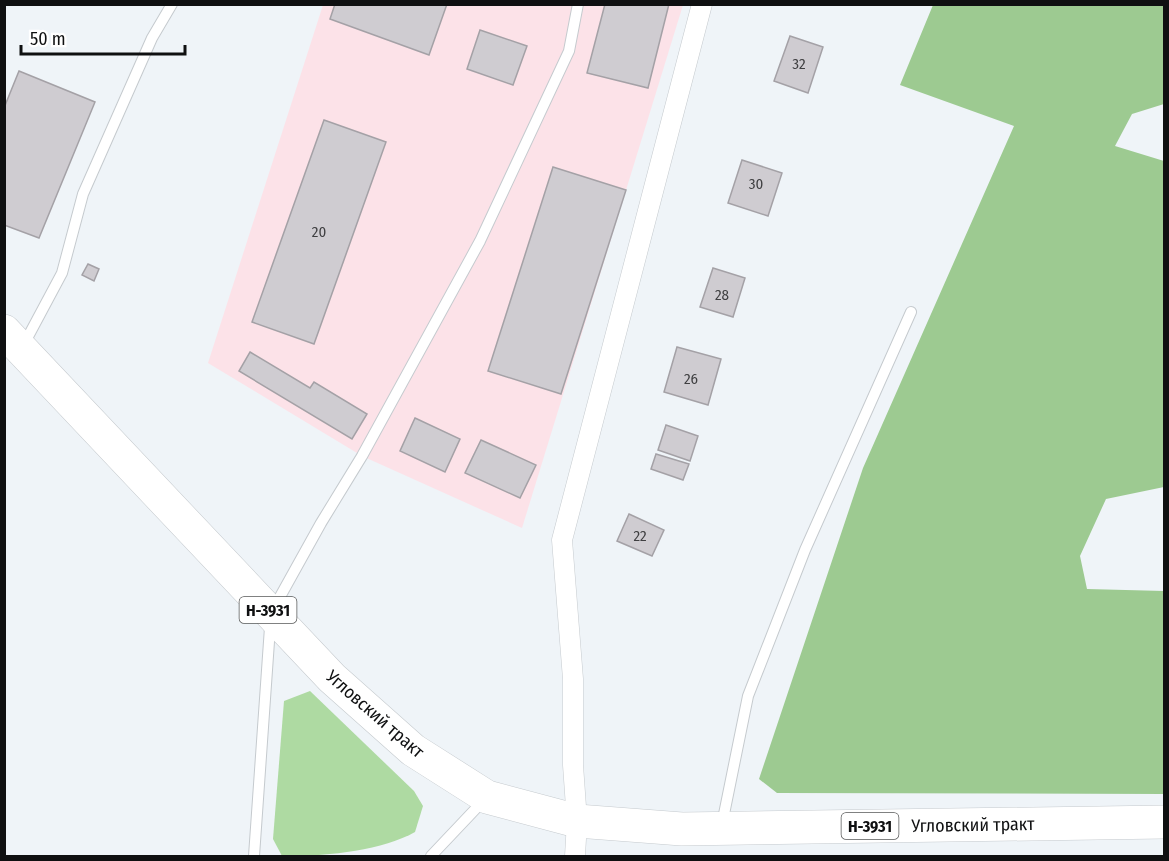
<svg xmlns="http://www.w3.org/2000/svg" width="1169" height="861" font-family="'Fira Sans Condensed',sans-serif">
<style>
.industrial{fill:#fce2e8}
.green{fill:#aedaa2}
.forest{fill:#9dca91}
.building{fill:#cfccd1;stroke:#a4a1a6;stroke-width:1.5}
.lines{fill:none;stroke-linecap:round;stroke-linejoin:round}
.lane-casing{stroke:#c5cace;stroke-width:12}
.street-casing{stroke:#c5cace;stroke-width:21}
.highway-casing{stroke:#c5cace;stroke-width:34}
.lane{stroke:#fff;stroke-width:10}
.street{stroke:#fff;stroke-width:20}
.highway{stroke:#fff;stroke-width:33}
.labels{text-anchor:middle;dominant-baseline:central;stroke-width:4.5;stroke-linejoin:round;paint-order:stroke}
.number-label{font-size:15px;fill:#3f3f41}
.shield{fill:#fff;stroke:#575858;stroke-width:1.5}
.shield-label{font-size:16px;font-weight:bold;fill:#0f1011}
.street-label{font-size:18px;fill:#0f1011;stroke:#fff}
</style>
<rect width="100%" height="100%" fill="#eff4f8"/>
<!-- industrial -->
<path class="industrial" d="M323 5H683L522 528 362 456 208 363Z"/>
<!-- green -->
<path class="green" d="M310 691 414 791 423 806 415 832C382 851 320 857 282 856L273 839 284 701Z"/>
<!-- forest -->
<path class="forest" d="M933 5H1164V104L1132 114 1115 146 1164 161V487L1106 499 1080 556 1087 589 1164 591V794L777 793 759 779 863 468 1014 126 900 85Z"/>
<!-- building -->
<g class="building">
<path d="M335 4H447L429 55 330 19Z"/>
<path d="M605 4H669L648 88 587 73Z"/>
<path d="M480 30 527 46 513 85 467 69Z"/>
<path d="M790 36 823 47 808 93 774 81Z"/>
<path d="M19 71 95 102 39 238 4 225V108Z"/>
<path d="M324 120 386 142 314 344 252 322Z"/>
<path d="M742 160 782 173 768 216 728 203Z"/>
<path d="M553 167 626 190 561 394 488 371Z"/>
<path d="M88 264 99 269 94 281 82 275Z"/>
<path d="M713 268 745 278 733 317 700 307Z"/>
<path d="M677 347 721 359 708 405 664 392Z"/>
<path d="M250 352 310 388 314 382 367 414 352 439 239 371Z"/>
<path d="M415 418 460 439 445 472 400 451Z"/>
<path d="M666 425 698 436 690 461 658 450Z"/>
<path d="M481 440 536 465 520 498 465 473Z"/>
<path d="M656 454 689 464 683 480 651 469Z"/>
<path d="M629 514 664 530 652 556 617 541Z"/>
</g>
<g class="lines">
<!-- lane casing -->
<g class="lane-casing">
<g id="lane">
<path d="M23 346 62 273 83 194 152 38 172 4"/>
<path d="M722 824 748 696 805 550 911 312"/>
<path d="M254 856 271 613 321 523 362 456 480 241 569 51 578 4"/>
<path d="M431 856 484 800"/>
</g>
</g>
<!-- street casing -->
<g class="street-casing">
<path id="street" d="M575 856 577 821 573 765V679L562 540 702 4"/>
</g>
<!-- highway casing -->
<g class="highway-casing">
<path id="highway" d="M4 331 332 678 413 750 487 797 577 821 682 829 1164 822"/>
</g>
<!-- lane -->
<use href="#lane" class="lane"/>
<!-- street -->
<use href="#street" class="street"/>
<!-- highway -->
<use href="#highway" class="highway"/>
</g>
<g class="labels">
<!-- number labels -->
<g class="number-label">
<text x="799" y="64">32</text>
<text x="756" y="184">30</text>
<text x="319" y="232">20</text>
<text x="722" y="295">28</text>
<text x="691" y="379">26</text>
<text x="640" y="536">22</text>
</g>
<!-- shield labels -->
<g class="shield">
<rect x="239.5" y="597" width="57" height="26" rx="4.5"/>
<rect x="841.5" y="813" width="57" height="26" rx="4.5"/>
</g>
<g class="shield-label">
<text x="268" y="610">Н-3931</text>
<text x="870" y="826">Н-3931</text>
</g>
<!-- street labels -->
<g class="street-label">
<text transform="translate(375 714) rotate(41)">Угловский тракт</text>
<text transform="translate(973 825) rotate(-1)">Угловский тракт</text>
</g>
</g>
<!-- border -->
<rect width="1169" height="861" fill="none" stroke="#0f1011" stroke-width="12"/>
<!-- scale -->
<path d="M21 45v9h164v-9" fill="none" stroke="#0f1011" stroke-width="3"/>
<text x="30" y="45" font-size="18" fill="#0f1011" stroke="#ffffff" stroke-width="4.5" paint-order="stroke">50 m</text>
</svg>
